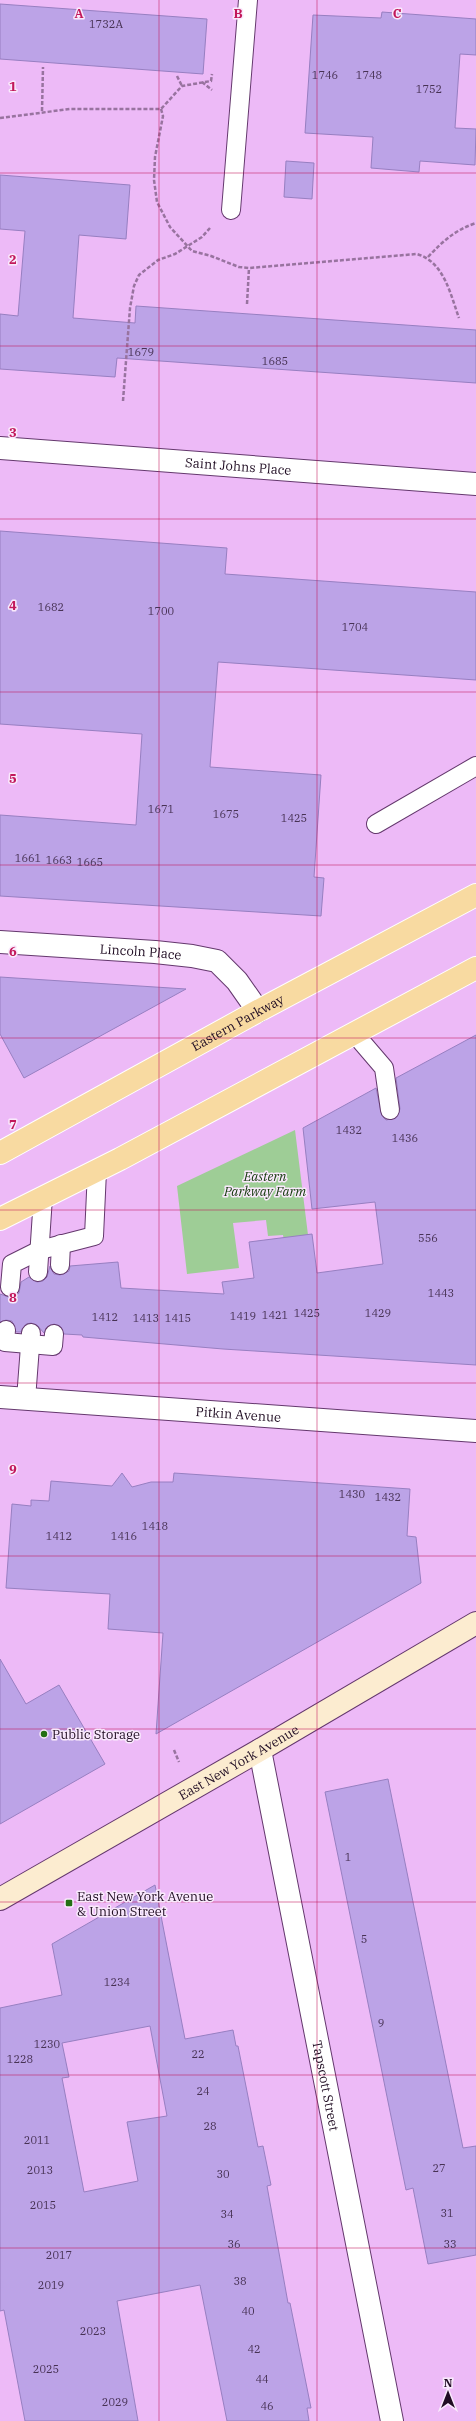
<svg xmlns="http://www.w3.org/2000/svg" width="476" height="2421" font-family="'IBM Plex Serif',serif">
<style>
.green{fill:#9ecd96}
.building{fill:#bca3e7;stroke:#977fc1;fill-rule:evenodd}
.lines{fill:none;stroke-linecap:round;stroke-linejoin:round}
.service-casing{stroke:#64386d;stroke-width:20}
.minor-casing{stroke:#64386d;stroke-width:24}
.tertiary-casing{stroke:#64386d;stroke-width:24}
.secondary-casing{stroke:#64386d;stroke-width:24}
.primary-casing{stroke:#fff;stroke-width:24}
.path{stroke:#98739f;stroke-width:2.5;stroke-dasharray:4 2;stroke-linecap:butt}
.service{stroke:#fff;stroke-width:18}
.minor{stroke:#fff;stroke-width:22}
.tertiary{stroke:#fff;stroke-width:22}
.secondary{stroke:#fcecd0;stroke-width:22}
.primary{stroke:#f8daa1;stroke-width:22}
.grid{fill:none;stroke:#c2185b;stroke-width:1;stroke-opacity:0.55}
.poi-dot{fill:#247013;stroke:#f9e9fc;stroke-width:1.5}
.labels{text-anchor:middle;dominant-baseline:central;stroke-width:3;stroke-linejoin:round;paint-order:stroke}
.number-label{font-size:11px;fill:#473254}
.street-label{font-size:13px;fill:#200d23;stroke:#f9e9fc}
.park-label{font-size:13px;font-style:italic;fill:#113709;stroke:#f9e9fc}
.poi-label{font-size:13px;fill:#200d23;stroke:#f9e9fc;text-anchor:start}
.grid-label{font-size:13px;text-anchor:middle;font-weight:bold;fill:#c2185b;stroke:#f9e9fc;stroke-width:3;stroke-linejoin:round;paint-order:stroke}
</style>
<rect width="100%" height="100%" fill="#edbaf7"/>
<!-- green -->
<path class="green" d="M295 1130 309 1243 285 1246 283 1235 268 1236 266 1220 233 1223 239 1268 187 1274 177 1186Z"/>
<!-- building -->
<g class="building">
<path d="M0 4 207 19 203 74 0 59Z"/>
<path d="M382 12 476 19V55L460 54 455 128 476 129 475 165 420 161 419 172 371 168 373 137 305 133 313 15 381 18Z"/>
<path d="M286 161 314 163 312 199 284 197Z"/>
<path d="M0 175 130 185 126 239 79 235 73 318 135 323 136 306 476 330V383L117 358 115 377 0 369V314L18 316 25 231 0 229Z"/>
<path d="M0 531 227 548 225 574 476 592V680L218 662 210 767 321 775 314 877 324 878 321 916 0 896V815L136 825 142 734 0 724Z"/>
<path d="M0 977 186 989 24 1078 0 1034Z"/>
<path d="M476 1035V1365L223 1349 83 1337 82 1335 64 1334 60 1326 54 1324 46 1328 44 1333 37 1325 31 1323 26 1324 21 1332H16L12 1321 6 1320 0 1322V1294L9 1297 15 1296 19 1293 21 1282 29 1277 37 1282 43 1281 47 1277 50 1266 54 1274 60 1275 69 1271 70 1266 118 1262 121 1288 224 1294 222 1282 254 1278 249 1242 312 1234 317 1273 383 1264 375 1202 312 1209 303 1128 376 1088 382 1116 386 1120 396 1118 400 1109 396 1078Z"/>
<path d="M122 1473 132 1487 151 1482H173L174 1473 410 1489 407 1536 416 1537 421 1583 156 1734 163 1633 108 1629 110 1594 6 1588 12 1504 31 1506V1500L49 1501 51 1481 112 1486Z"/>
<path d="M0 1659 26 1704 59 1685 105 1764 0 1824Z"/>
<path d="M388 1779 463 2148 476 2146V2255L428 2264 413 2188 406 2190 325 1792Z"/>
<path d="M155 1885 185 2039 233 2030 236 2046H238L258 2147 263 2146 271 2185 267 2186 288 2303H290L311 2408H307L309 2421H227L200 2285 117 2301 138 2421H25L4 2310 0 2311V2008L62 1995 52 1944ZM150 2026 167 2116 127 2122 138 2181 84 2192 62 2078 69 2077 62 2043Z"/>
</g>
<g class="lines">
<!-- service casing -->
<g class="service-casing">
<g id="service">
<path d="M231 210 248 0"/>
<path d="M376 824 476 766"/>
<path d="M354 1033 384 1068 390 1110"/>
<path d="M60 1265 61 1244"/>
<path d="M38 1272 43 1197"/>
<path d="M10 1287 12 1264 40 1250 94 1236 97 1171"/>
<path d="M6 1330 5 1342 53 1346 54 1334"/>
<path d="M26 1399 31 1333"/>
</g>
</g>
<!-- minor casing -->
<g class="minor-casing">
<g id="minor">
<path id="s1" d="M0 448 476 484"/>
<path id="s2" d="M0 942 155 952 192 956 217 961 237 981 258 1011"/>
<path id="s3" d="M260 1750 392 2421"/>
</g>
</g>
<!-- tertiary casing -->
<g class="tertiary-casing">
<g id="tertiary">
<path id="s4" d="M0 1397 476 1431"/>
</g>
</g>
<!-- secondary casing -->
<g class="secondary-casing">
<g id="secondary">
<path id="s5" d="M0 1899 260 1750 476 1623"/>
</g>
</g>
<!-- primary casing -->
<g class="primary-casing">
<g id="primary">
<path id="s6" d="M0 1153 258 1011 476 895"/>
<path d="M0 1219 120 1159 476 968"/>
</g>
</g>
<!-- path -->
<g class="path">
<path d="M177 76 182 86"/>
<path d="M202 82 212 90"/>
<path d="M161 109 163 116 155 157 154 180 157 202 170 227 192 251 211 256 239 267 249 268 417 254C444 262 450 293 459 318"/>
<path d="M42 111 43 67"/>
<path d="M0 118 70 109H161L182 86 211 81 212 74"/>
<path d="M428 257C443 241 455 230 476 223"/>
<path d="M247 304 249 268"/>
<path d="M123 401 130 308 134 286 139 275 158 260 175 254 202 237 210 228"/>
<path d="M174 1750 179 1762"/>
</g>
<!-- service -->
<use href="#service" class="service"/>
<!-- minor -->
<use href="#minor" class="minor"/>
<!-- tertiary -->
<use href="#tertiary" class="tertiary"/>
<!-- secondary -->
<use href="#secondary" class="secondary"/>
<!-- primary -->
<use href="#primary" class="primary"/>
</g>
<!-- grid -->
<path class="grid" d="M159 0V2421M317 0V2421M0 173H476M0 346H476M0 519H476M0 692H476M0 865H476M0 1038H476M0 1210H476M0 1383H476M0 1556H476M0 1729H476M0 1902H476M0 2075H476M0 2248H476"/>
<!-- markers -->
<g class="poi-dot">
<circle cx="44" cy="1734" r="4"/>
<rect x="65" y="1899" width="8" height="8" rx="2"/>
</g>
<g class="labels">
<!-- number labels -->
<g class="number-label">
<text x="106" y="24">1732A</text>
<text x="325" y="75">1746</text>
<text x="369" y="75">1748</text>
<text x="429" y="89">1752</text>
<text x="141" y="352">1679</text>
<text x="275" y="361">1685</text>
<text x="51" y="607">1682</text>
<text x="161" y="611">1700</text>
<text x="355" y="627">1704</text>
<text x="161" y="809">1671</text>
<text x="226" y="814">1675</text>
<text x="294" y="818">1425</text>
<text x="28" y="858">1661</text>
<text x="59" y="860">1663</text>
<text x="90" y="862">1665</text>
<text x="349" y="1130">1432</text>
<text x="405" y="1138">1436</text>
<text x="428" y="1238">556</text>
<text x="441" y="1293">1443</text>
<text x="307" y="1313">1425</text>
<text x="378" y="1313">1429</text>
<text x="275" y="1315">1421</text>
<text x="243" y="1316">1419</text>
<text x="105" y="1317">1412</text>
<text x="146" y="1318">1413</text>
<text x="178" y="1318">1415</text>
<text x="352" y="1494">1430</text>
<text x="388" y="1497">1432</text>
<text x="155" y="1526">1418</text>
<text x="59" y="1536">1412</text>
<text x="124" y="1536">1416</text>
<text x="348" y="1857">1</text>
<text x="364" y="1939">5</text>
<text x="117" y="1982">1234</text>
<text x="381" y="2023">9</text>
<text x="47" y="2044">1230</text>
<text x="198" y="2054">22</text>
<text x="20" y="2059">1228</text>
<text x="203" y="2091">24</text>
<text x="210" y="2126">28</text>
<text x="37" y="2140">2011</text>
<text x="439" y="2168">27</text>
<text x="40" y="2170">2013</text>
<text x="223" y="2174">30</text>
<text x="43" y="2205">2015</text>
<text x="447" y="2213">31</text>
<text x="227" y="2214">34</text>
<text x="234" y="2244">36</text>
<text x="450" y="2244">33</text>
<text x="59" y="2255">2017</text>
<text x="240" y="2281">38</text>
<text x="51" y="2285">2019</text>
<text x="248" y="2311">40</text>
<text x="93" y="2331">2023</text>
<text x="254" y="2349">42</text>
<text x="46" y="2369">2025</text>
<text x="262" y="2379">44</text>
<text x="115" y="2402">2029</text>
<text x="267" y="2406">46</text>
</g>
<!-- street labels -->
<g class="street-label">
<text stroke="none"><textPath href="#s1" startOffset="239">Saint Johns Place</textPath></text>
<text stroke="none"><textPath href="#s2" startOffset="141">Lincoln Place</textPath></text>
<text stroke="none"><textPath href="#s6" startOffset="271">Eastern Parkway</textPath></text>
<text stroke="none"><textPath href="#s4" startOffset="239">Pitkin Avenue</textPath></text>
<text stroke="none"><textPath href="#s5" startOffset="275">East New York Avenue</textPath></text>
<text stroke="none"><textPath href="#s3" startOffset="342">Tapscott Street</textPath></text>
</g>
<!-- park labels -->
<g class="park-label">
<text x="265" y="1176">Eastern<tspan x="265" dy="15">Parkway Farm</tspan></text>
</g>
<!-- poi labels -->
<g class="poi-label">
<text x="52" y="1734">Public Storage</text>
<text x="77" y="1896">East New York Avenue<tspan x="77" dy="15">&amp; Union Street</tspan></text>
</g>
</g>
<g class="grid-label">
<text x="79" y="18">A</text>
<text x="238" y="18">B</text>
<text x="397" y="18">C</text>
<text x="13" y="91">1</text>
<text x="13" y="264">2</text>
<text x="13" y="437">3</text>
<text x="13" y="610">4</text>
<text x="13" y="783">5</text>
<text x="13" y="956">6</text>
<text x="13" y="1129">7</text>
<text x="13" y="1302">8</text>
<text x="13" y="1474">9</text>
</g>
<!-- north arrow -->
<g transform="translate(448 2393)" stroke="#f9e9fc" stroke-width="3" paint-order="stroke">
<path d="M0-3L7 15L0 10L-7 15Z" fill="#200d23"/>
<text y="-6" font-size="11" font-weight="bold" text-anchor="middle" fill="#200d23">N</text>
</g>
</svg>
